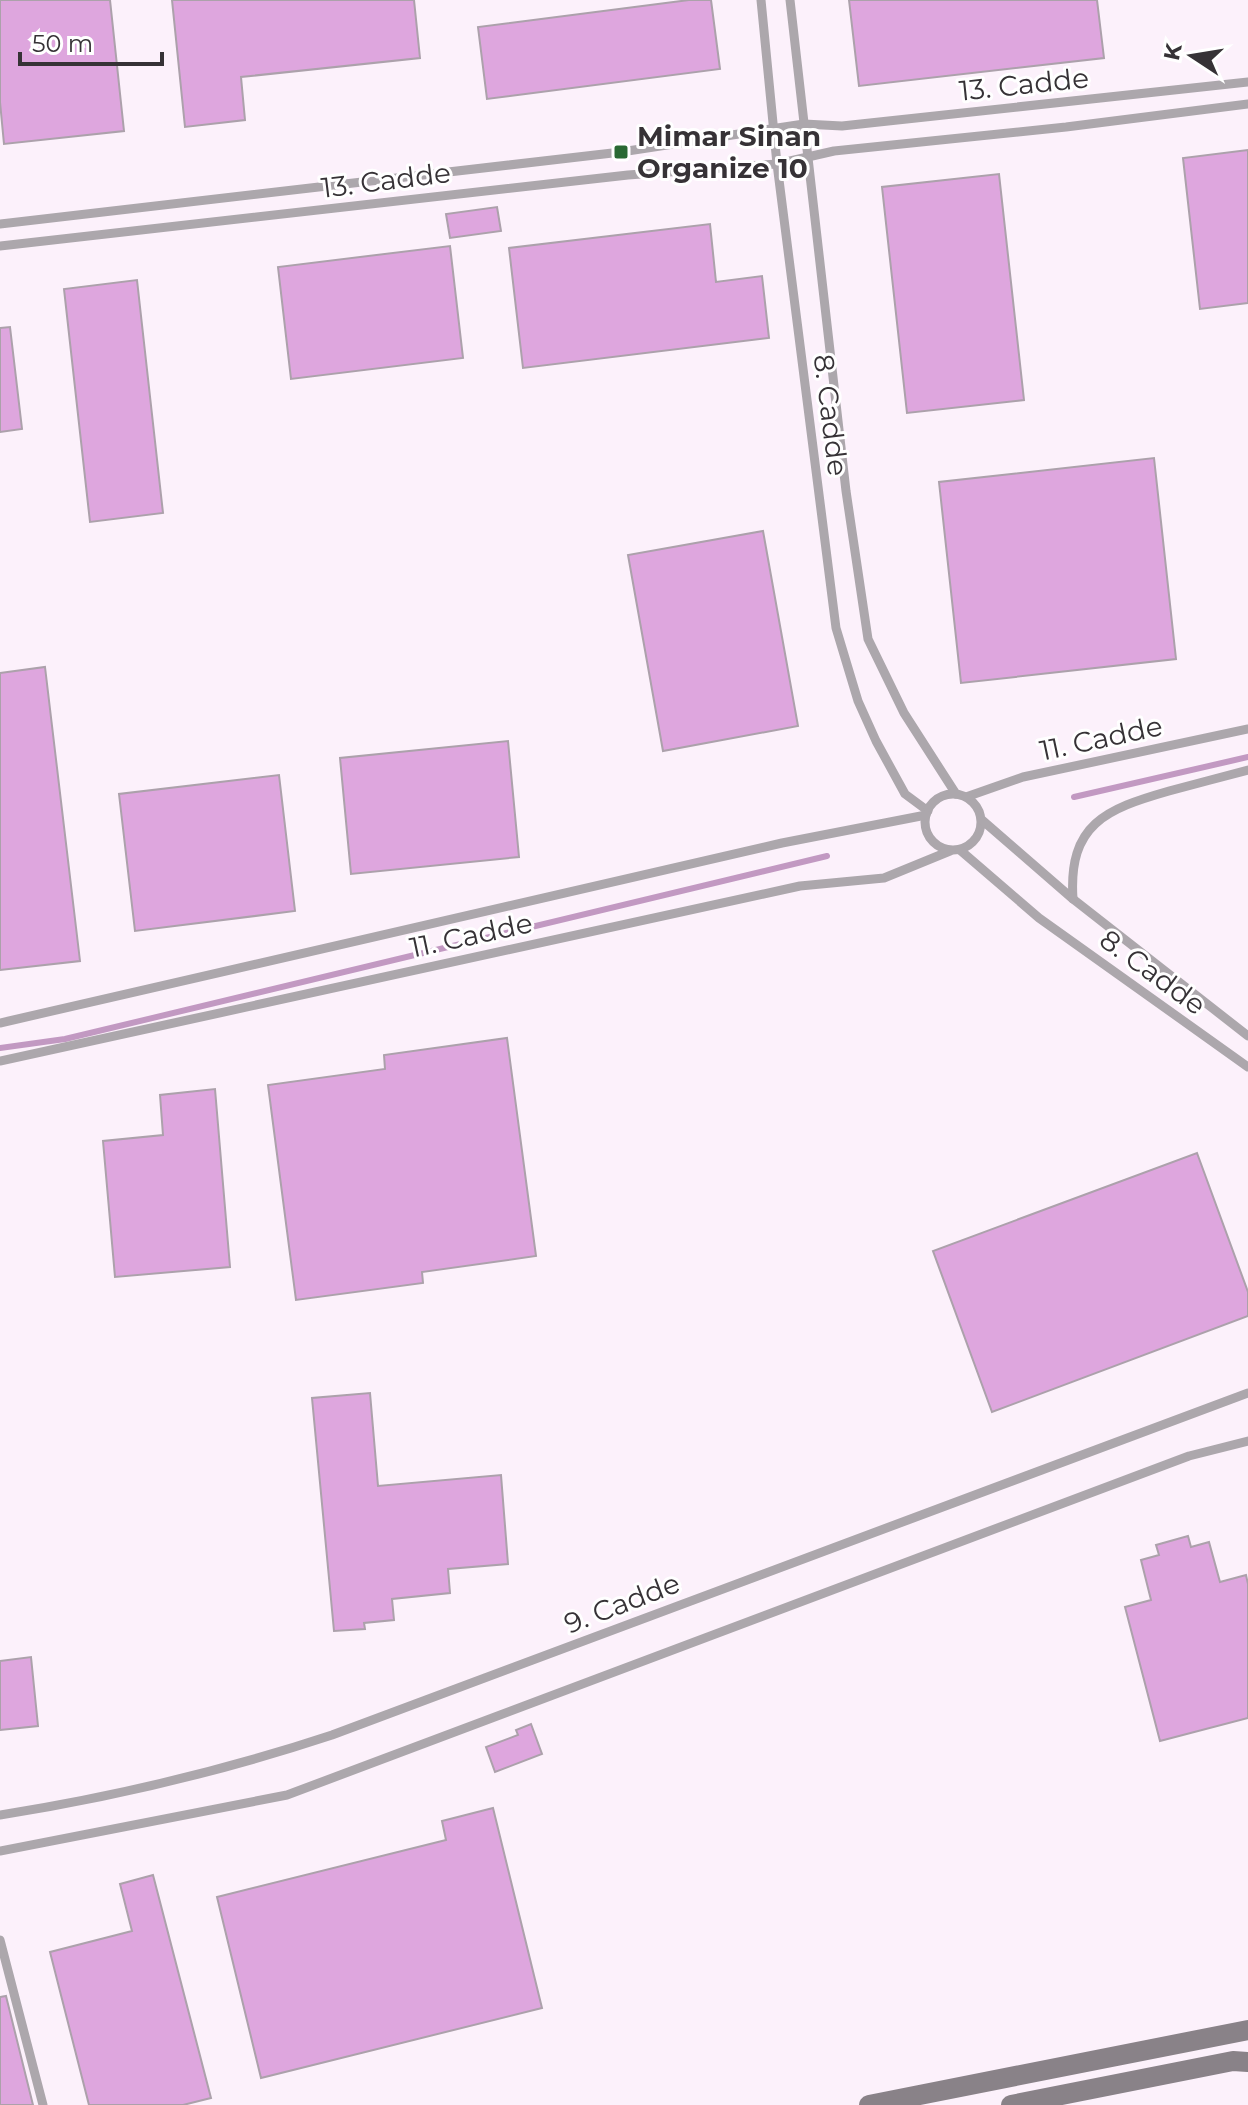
<svg xmlns="http://www.w3.org/2000/svg" width="1248" height="2105" font-family="Montserrat,sans-serif">
<style>
.lines{fill:none;stroke-linecap:round;stroke-linejoin:round}
.stream{stroke:#c299c2;stroke-width:6}
.building{fill:#dea6de;stroke:#aca1ab;stroke-width:2}
.lane{stroke:#aca7ac;stroke-width:9}
.secondary{stroke:#898288;stroke-width:20}
.poi-dot{fill:#296933;stroke:#fff;stroke-width:3}
.labels{text-anchor:middle;dominant-baseline:central;stroke-width:6;stroke-linejoin:round;paint-order:stroke}
.street-label{font-size:28px;fill:#363236;stroke:#fff}
.poi-label{font-size:28px;font-weight:bold;fill:#363236;stroke:#fff;text-anchor:start}
</style>
<rect width="100%" height="100%" fill="#fcf1fb"/>
<g class="lines">
<!-- stream -->
<g class="stream">
<path d="M1074 797 1248 757"/>
<path d="M0 1048 65 1039 827 856"/>
</g>
</g>
<!-- building -->
<g class="building">
<path d="M0 0H110L124 131 4 144 0 102Z"/>
<path d="M172 0H414L420 58 241 77 245 120 185 127Z"/>
<path d="M689 0H711L720 69 487 99 478 27Z"/>
<path d="M849 0H1097L1104 58 859 86Z"/>
<path d="M1248 150V303L1200 309 1183 158Z"/>
<path d="M999 174 1024 400 907 413 882 187Z"/>
<path d="M497 207 501 231 450 238 446 214Z"/>
<path d="M710 224 716 282 762 276 769 338 523 368 509 248Z"/>
<path d="M450 246 463 358 291 379 278 267Z"/>
<path d="M137 280 163 513 90 522 64 289Z"/>
<path d="M10 327 22 429 0 432V328Z"/>
<path d="M1154 458 1176 659 961 683 939 482Z"/>
<path d="M763 531 798 726 663 751 628 555Z"/>
<path d="M45 667 80 961 0 970V673Z"/>
<path d="M508 741 519 857 351 874 340 758Z"/>
<path d="M279 775 295 911 135 931 119 794Z"/>
<path d="M507 1038 536 1256 422 1272 423 1283 296 1300 268 1085 385 1069 384 1055Z"/>
<path d="M215 1089 230 1267 115 1277 103 1141 163 1135 160 1095Z"/>
<path d="M1197 1153 1248 1292V1316L992 1412 933 1251Z"/>
<path d="M370 1393 378 1486 501 1475 508 1564 448 1569 450 1593 392 1599 394 1620 364 1623 365 1629 334 1631 312 1398Z"/>
<path d="M1188 1536 1191 1547 1209 1542 1220 1582 1246 1575 1248 1584V1718L1160 1741 1125 1607 1151 1600 1141 1560 1159 1555 1156 1545Z"/>
<path d="M31 1657 38 1726 0 1730V1661Z"/>
<path d="M531 1724 542 1754 495 1772 486 1747 518 1735 516 1730Z"/>
<path d="M493 1808 542 2008 261 2078 217 1897 446 1840 442 1821Z"/>
<path d="M153 1875 211 2098 183 2105H89L50 1952 132 1931 120 1884Z"/>
<path d="M6 1996 33 2105H0V1997Z"/>
</g>
<g class="lines">
<!-- lane -->
<g class="lane">
<path d="M761 0 777 164 836 628 858 701 876 741 905 794 928 811"/>
<path d="M790 0 846 491 868 639 904 713 956 794"/>
<path d="M0 224 621 152 804 124 842 126 1248 82"/>
<path d="M0 246 628 175 777 164 834 151 1066 127 1248 104"/>
<circle cx="953" cy="822" r="28"/>
<path d="M966 797 1023 777 1248 729"/>
<path d="M982 820 1073 899 1248 1036"/>
<path d="M960 850 1039 918 1248 1067"/>
<path d="M1073 899C1068 824 1106 809 1169 791 1195 784 1222 777 1248 770"/>
<path d="M0 1023 782 843 926 815"/>
<path d="M0 1061 800 886 884 878 950 851"/>
<path d="M0 1815C114 1797 223 1771 332 1735L1248 1393"/>
<path d="M0 1851 287 1795 1189 1456 1248 1441"/>
<path d="M0 1940 43 2105"/>
</g>
<!-- secondary -->
<g class="secondary">
<path d="M869 2105 1248 2030"/>
<path d="M1011 2105 1233 2061 1248 2062"/>
</g>
</g>
<!-- markers -->
<rect class="poi-dot" x="613" y="144" width="16" height="16" rx="4"/>
<g class="labels">
<!-- street labels -->
<g class="street-label">
<text transform="translate(1024 84) rotate(-6)">13. Cadde</text>
<text transform="translate(386 180) rotate(-7)">13. Cadde</text>
<text transform="translate(831 415) rotate(83)">8. Cadde</text>
<text transform="translate(1101 738) rotate(-12)">11. Cadde</text>
<text transform="translate(471 935) rotate(-12)">11. Cadde</text>
<text transform="translate(1153 972) rotate(36)">8. Cadde</text>
<text transform="translate(622 1603) rotate(-21)">9. Cadde</text>
</g>
<!-- poi labels -->
<g class="poi-label">
<text x="637" y="136">Mimar Sinan<tspan x="637" dy="32">Organize 10</tspan></text>
</g>
</g>
<!-- north arrow -->
<g transform="translate(1192 56) rotate(282)" stroke="#ffffff" stroke-width="6" paint-order="stroke">
<path d="M0-6L14 30L0 20L-14 30Z" fill="#363236"/>
<text y="-12" font-size="22" font-weight="bold" text-anchor="middle" fill="#363236">K</text>
</g>
<!-- scale -->
<path d="M20 52v12h142v-12" fill="none" stroke="#363236" stroke-width="4"/>
<text x="32" y="52" font-size="24" fill="#363236" stroke="#ffffff" stroke-width="6" paint-order="stroke">50 m</text>
</svg>
